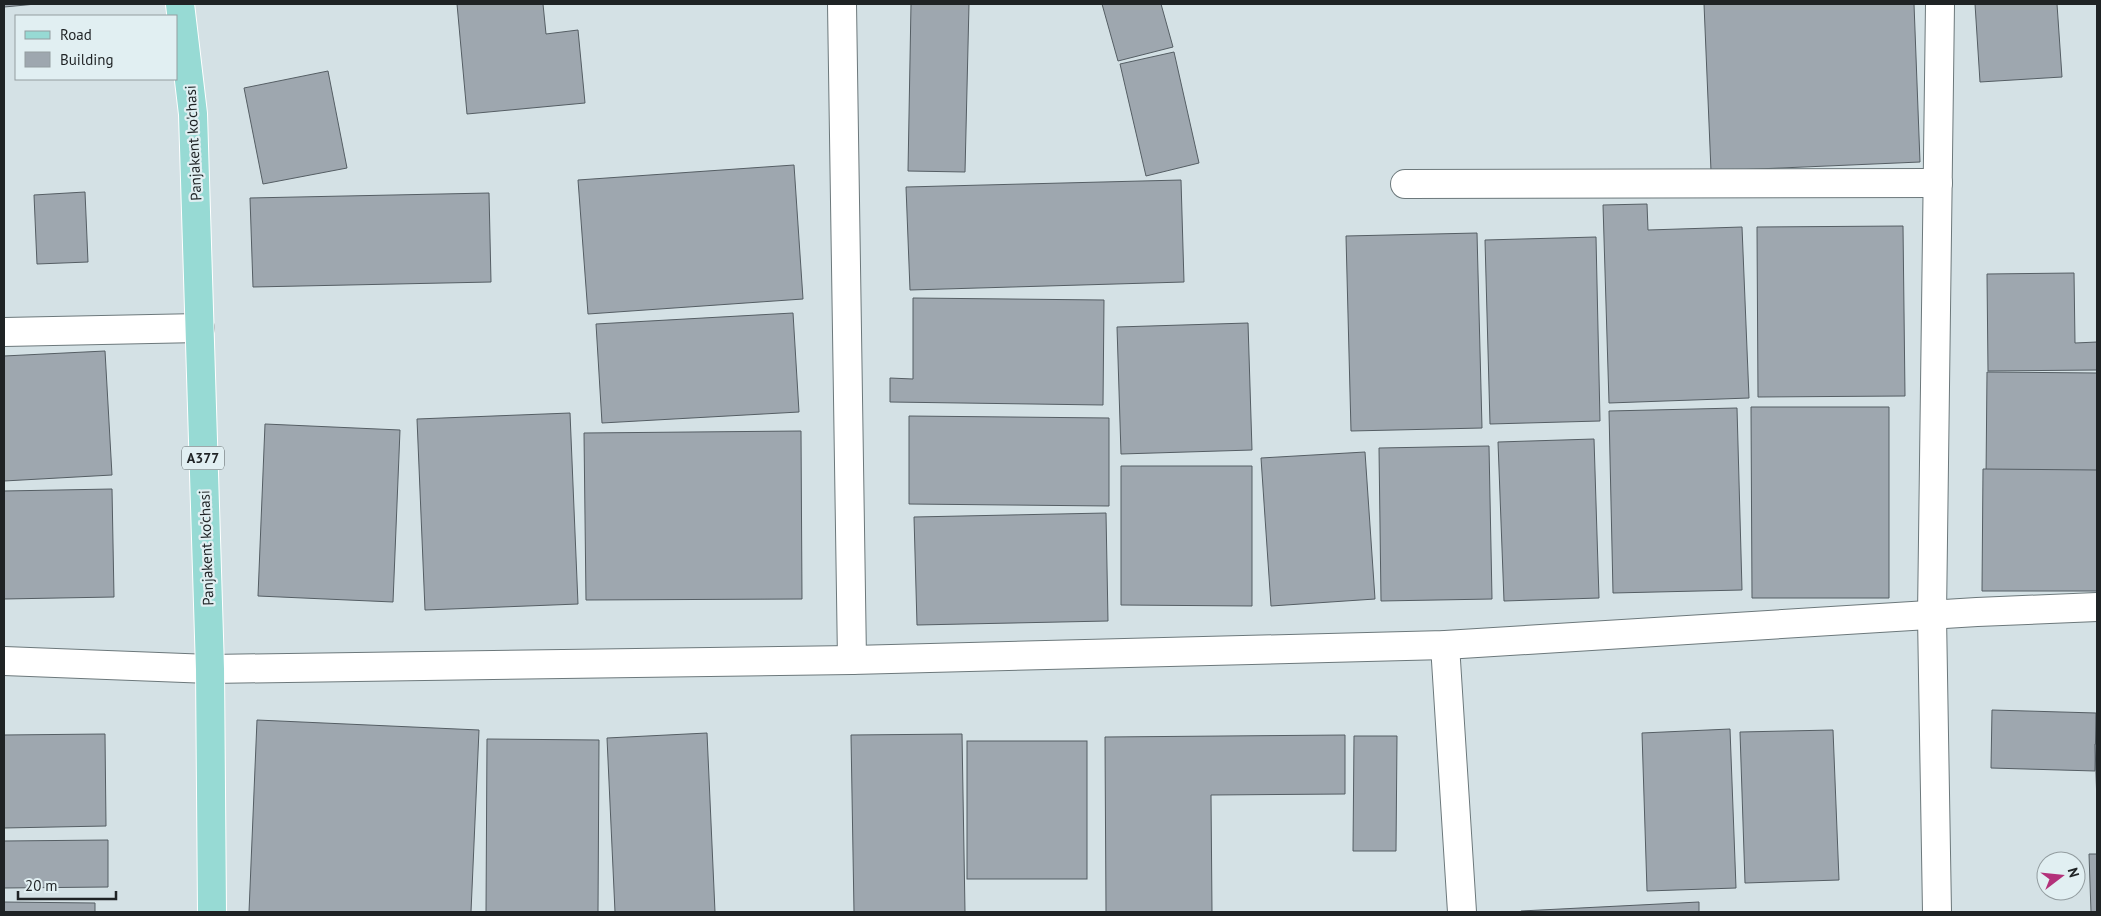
<svg xmlns="http://www.w3.org/2000/svg" width="2101" height="916" font-family="'PT Sans',sans-serif">
<style>
.building{fill:#9ea7af;stroke:#555e64}
.lines{fill:none;stroke-linecap:round;stroke-linejoin:round}
.street-casing{stroke:#6c787b;stroke-width:30}
.primary-casing{stroke:#fff;stroke-width:30}
.street{stroke:#fff;stroke-width:28}
.primary{stroke:#97dad4;stroke-width:28}
.labels{text-anchor:middle;dominant-baseline:central;stroke-width:4.5;stroke-linejoin:round;paint-order:stroke}
.shield{fill:#e1eff2;stroke:#596062;stroke-width:1}
.shield-label{font-size:14px;font-weight:bold;fill:#1f2325}
.street-label{font-size:15px;fill:#1f2325;stroke:#e1eff2}
</style>
<rect width="100%" height="100%" fill="#d4e1e5"/>
<!-- building -->
<g class="building">
<path d="M4 4H36L4 7Z"/>
<path d="M457 4H543L546 34 578 30 585 103 467 114Z"/>
<path d="M911 4H969L965 172 908 171Z"/>
<path d="M1102 4H1161L1173 47 1118 61Z"/>
<path d="M1704 4H1914L1920 162 1711 171Z"/>
<path d="M1975 4H2057L2062 77 1980 82Z"/>
<path d="M1174 52 1199 163 1146 176 1120 64Z"/>
<path d="M328 71 347 168 263 184 244 88Z"/>
<path d="M794 165 803 299 588 314 578 180Z"/>
<path d="M1181 180 1184 282 910 290 906 187Z"/>
<path d="M85 192 88 262 37 264 34 195Z"/>
<path d="M489 193 491 282 253 287 250 198Z"/>
<path d="M1647 204 1648 230 1742 227 1749 398 1609 403 1603 205Z"/>
<path d="M1903 226 1905 396 1758 397 1757 227Z"/>
<path d="M1477 233 1482 428 1351 431 1346 236Z"/>
<path d="M1596 237 1600 421 1490 424 1485 240Z"/>
<path d="M2074 273 2075 343 2097 342V370L1988 371 1987 274Z"/>
<path d="M913 298 1104 300 1103 405 890 402V378L913 379Z"/>
<path d="M793 313 799 412 602 423 596 324Z"/>
<path d="M1248 323 1252 450 1121 454 1117 327Z"/>
<path d="M105 351 112 475 4 481V356Z"/>
<path d="M1987 372 2097 373V479L1986 478Z"/>
<path d="M1751 407H1889V598H1752Z"/>
<path d="M1737 408 1742 590 1613 593 1609 411Z"/>
<path d="M570 413 578 604 425 610 417 419Z"/>
<path d="M909 416 1109 418V506L909 504Z"/>
<path d="M265 424 400 430 393 602 258 596Z"/>
<path d="M801 431 802 599 586 600 584 433Z"/>
<path d="M1594 439 1599 598 1504 601 1498 442Z"/>
<path d="M1489 446 1492 599 1381 601 1379 448Z"/>
<path d="M1365 452 1375 599 1271 606 1261 458Z"/>
<path d="M1121 466H1252V606L1121 605Z"/>
<path d="M1983 469 2097 470V591H1982Z"/>
<path d="M112 489 114 597 4 599V491Z"/>
<path d="M1106 513 1108 621 917 625 914 517Z"/>
<path d="M1992 710 2096 713 2095 771 1991 768Z"/>
<path d="M257 720 479 730 471 912H249Z"/>
<path d="M1730 729 1736 888 1647 891 1642 733Z"/>
<path d="M1833 730 1839 880 1745 883 1740 732Z"/>
<path d="M707 733 715 912H615L607 738Z"/>
<path d="M105 734 106 826 4 828V735Z"/>
<path d="M962 734 965 912H854L851 735Z"/>
<path d="M1345 735V794L1211 795 1212 912H1106L1105 737Z"/>
<path d="M1354 736H1397L1396 851H1353Z"/>
<path d="M487 739 599 740 598 912H486Z"/>
<rect x="967" y="741" width="120" height="138"/>
<path d="M2095 744H2097V804Z"/>
<path d="M108 840V887L4 888V841Z"/>
<path d="M2089 854H2097V912H2091Z"/>
<path d="M4 902 95 903V912H4Z"/>
<path d="M1699 902V912H1521V911Z"/>
</g>
<g class="lines">
<!-- street casing -->
<g class="street-casing">
<g id="street">
<path d="M842 4 852 660"/>
<path d="M1405 184 1938 183"/>
<path d="M4 332 200 328"/>
<path d="M1445 645 1462 912"/>
<path d="M4 661 210 669 852 660 1445 645 1977 612 2097 607"/>
<path d="M1937 912 1932 616 1940 4"/>
</g>
</g>
<!-- primary casing -->
<g class="primary-casing">
<path id="primary" d="M180 4 193 114 210 669 212 912"/>
</g>
<!-- street -->
<use href="#street" class="street"/>
<!-- primary -->
<use href="#primary" class="primary"/>
</g>
<g class="labels">
<!-- shield labels -->
<rect class="shield" x="182" y="446.5" width="42" height="23" rx="4"/>
<g class="shield-label">
<text x="203" y="458">A377</text>
</g>
<!-- street labels -->
<g class="street-label">
<text transform="translate(193 143) rotate(-93)">Panjakent ko'chasi</text>
<text transform="translate(206 548) rotate(-92)">Panjakent ko'chasi</text>
</g>
</g>
<!-- border -->
<rect width="2101" height="916" fill="none" stroke="#1f2325" stroke-width="10"/>
<!-- legend -->
<rect x="15" y="15" width="162" height="65" fill="#e1eff2" stroke="#939da0"/>
<rect x="25" y="31" width="25" height="8" fill="#97dad4" stroke="#939da0"/>
<text x="60" y="40" font-size="15" fill="#1f2325">Road</text>
<rect x="25" y="52" width="25" height="15" fill="#9ea7af" stroke="#939da0"/>
<text x="60" y="65" font-size="15" fill="#1f2325">Building</text>
<!-- north arrow -->
<g transform="translate(2061 876) rotate(74)"><circle r="24" fill="#e1eff2" stroke="#939da0"/>
<path d="M0-4L9 19L0 12L-9 19Z" fill="#b3317a"/>
<text y="-8" font-size="14" font-weight="bold" text-anchor="middle" fill="#1f2325">N</text>
</g>
<!-- scale -->
<path d="M18 891v8h98v-8" fill="none" stroke="#1f2325" stroke-width="2.5"/>
<text x="25" y="891" font-size="15" fill="#1f2325" stroke="#e1eff2" stroke-width="4" paint-order="stroke">20 m</text>
</svg>
